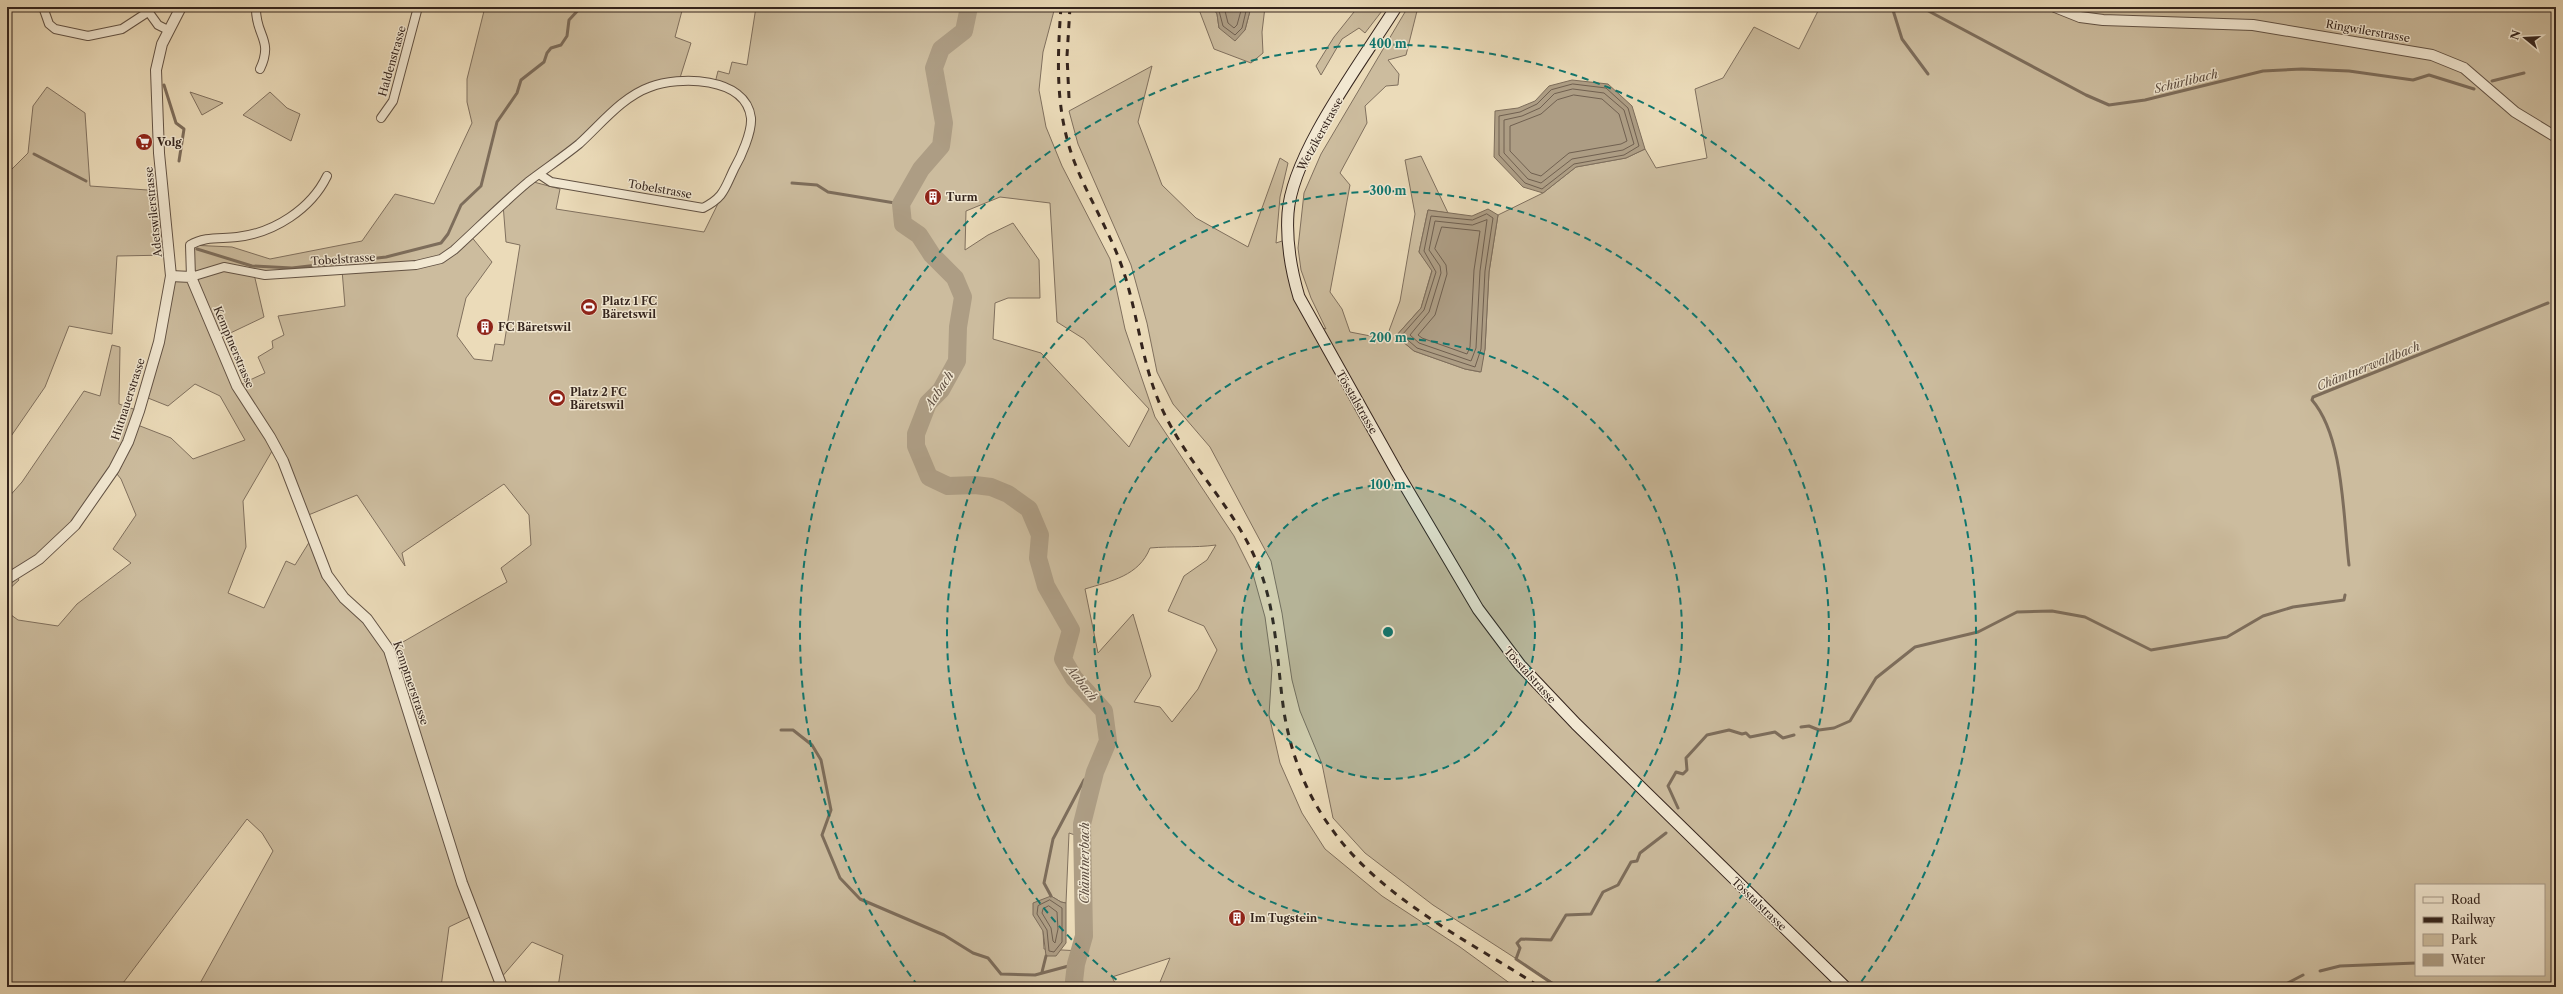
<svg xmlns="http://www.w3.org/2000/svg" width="2563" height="994" font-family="'Libre Caslon Text',serif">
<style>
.green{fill:#ccbc9e;stroke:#80705e;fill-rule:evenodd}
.water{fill:#ad9d84;stroke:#7d6d5b}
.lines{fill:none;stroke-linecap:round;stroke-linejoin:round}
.shore{stroke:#706050;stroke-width:1}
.stream{stroke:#7d6d5b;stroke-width:3}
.canal{stroke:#ad9d84;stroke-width:10}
.river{stroke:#ad9d84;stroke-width:18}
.minor-casing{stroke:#625244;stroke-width:10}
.tertiary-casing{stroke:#625244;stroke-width:12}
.secondary-casing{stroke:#34241d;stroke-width:13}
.minor{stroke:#f2e8d2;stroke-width:8}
.tertiary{stroke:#f2e8d2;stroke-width:10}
.secondary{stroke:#f2e8d2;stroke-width:11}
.rail{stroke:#34241d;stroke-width:3;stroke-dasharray:7 7;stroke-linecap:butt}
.ring{fill:none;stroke:#0f766e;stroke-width:2;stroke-dasharray:7 5}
.labels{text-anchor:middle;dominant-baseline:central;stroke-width:3;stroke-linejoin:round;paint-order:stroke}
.street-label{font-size:11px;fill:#34241d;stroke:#f2e8d2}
.poi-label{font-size:11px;font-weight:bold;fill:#34241d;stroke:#f2e8d2;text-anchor:start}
.water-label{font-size:12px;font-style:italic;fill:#5e4e41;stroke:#f2e8d2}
.centre{fill:#0f766e;stroke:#f2e8d2;stroke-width:2}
.ring-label{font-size:12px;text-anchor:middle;font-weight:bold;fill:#0f766e;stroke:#f2e8d2;stroke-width:3;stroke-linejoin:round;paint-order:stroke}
</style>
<rect width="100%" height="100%" fill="#ebdbb9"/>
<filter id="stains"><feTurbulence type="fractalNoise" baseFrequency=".005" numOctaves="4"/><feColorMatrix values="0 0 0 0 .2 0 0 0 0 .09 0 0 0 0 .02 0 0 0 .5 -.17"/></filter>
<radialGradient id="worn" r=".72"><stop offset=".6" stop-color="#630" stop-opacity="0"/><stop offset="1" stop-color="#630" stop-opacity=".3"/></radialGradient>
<!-- green -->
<g class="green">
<path d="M485 7H683L675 37 691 43 679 81 628 99 530 181 560 189 556 209 704 232 739 161 751 118 743 102 715 83 718 71 729 74 732 62 747 65 756 7H1055L1043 52 1039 90 1046 127 1062 166 1110 259 1125 329 1155 417 1234 536 1253 574 1265 617 1272 668 1269 715 1280 763 1302 813 1325 849 1382 896 1460 947 1515 987H1158L1170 958 1112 977 1117 987H558L563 955 532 942 500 979 474 915 449 927 441 987H198L273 851 262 833 247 819 120 987H7V612L18 620 58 626 77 604 131 563 113 549 136 515 121 479 113 469 75 525 16 575 19 580 7 591V499L22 482 84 391 100 396 112 345 120 347 119 404 139 411 135 424 171 438 193 459 245 440 220 396 195 384 168 406 143 396 171 276 191 277 190 245 232 247 270 259 362 241 395 194 434 204 472 123 467 102V79ZM1000 197 1050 203 1057 322 1084 339 1149 409 1129 447 1041 353 993 339 995 303 1008 298H1040L1039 260 1013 223 988 235 965 250 966 211ZM503 204 506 242 520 245 504 345 495 344 492 361 474 359 457 336 466 298 492 262 470 235ZM342 270 345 306 278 316 284 335 272 341 273 348 258 357 265 373 237 386 222 337 264 317 254 274ZM275 446 306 516 357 495 405 566 402 553 504 484 529 515 531 545 501 568 507 582 389 650 327 575 313 536 295 565 286 561 264 608 228 593 246 547 243 501ZM1216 545 1207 560 1184 576 1168 611 1204 626 1217 650 1198 689 1172 722 1160 707 1134 702 1151 676 1133 614 1098 653 1085 589C1111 581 1139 576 1150 548 1172 546 1194 548 1216 545ZM1069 833 1081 837 1087 925 1081 951 1044 949 1043 931 1051 896 1061 902 1066 903Z"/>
<path d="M1198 7H1213L1217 14 1219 28 1245 30 1251 7H1265L1262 32 1263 53 1251 63 1214 49Z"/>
<path d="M1358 7H1385L1365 33 1359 28 1342 39 1321 75 1316 66 1334 37Z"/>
<path d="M1408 7H1418L1406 55 1388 60 1399 74 1398 85 1386 86 1365 106 1367 123 1340 173 1350 185 1330 292 1342 309 1350 332 1386 339 1400 301 1415 214 1405 160 1421 156 1448 213 1428 210 1419 252 1432 270 1421 308 1396 336 1414 351 1465 369 1480 372 1485 349 1489 272 1498 215 1543 193 1576 167 1626 158 1645 149 1656 168 1707 158 1695 89 1723 78 1754 27 1799 49 1820 7H2556V987H1560L1433 905 1365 853 1333 818 1322 764 1300 711 1292 680 1282 613 1271 561 1210 447 1173 404 1157 372 1147 323 1131 265 1078 144 1069 111 1152 66 1138 122 1162 185 1196 218 1248 247 1280 158 1288 163 1280 197 1276 243 1288 239 1292 271 1313 325 1326 329 1311 298 1301 270 1298 248 1304 193 1321 154ZM2416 885H2544V975H2416Z"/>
<path d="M47 87 85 113 90 186 162 191 170 255 117 256 112 334 69 326 45 387 7 442V174L28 153 33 106Z"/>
<path d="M190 92 223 103 202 115Z"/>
<path d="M270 92 287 108 300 114 291 141 243 115Z"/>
</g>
<!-- water -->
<g class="water">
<path d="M1213 7H1251L1245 30 1235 41 1219 28 1217 14Z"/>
<path d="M1572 80 1608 84 1632 106 1645 149 1626 158 1576 167 1543 193 1523 187 1494 157 1495 111 1518 108 1535 101 1549 86Z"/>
<path d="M1488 209 1498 215 1489 272 1485 349 1481 372 1465 369 1414 351 1396 336 1421 308 1432 271 1419 252 1428 210 1472 216Z"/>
<path d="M1051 896 1061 902 1066 903V943L1056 956H1046L1043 931 1033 915V903Z"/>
</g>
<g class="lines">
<!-- shore -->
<g class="shore">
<path d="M1218 7 1223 26 1235 35 1242 28 1247 7"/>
<path d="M1224 7 1228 23 1234 28 1237 25 1242 7"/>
<path d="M1573 84 1606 88 1628 108 1639 146 1624 155 1574 164 1542 189 1525 183 1499 155V116L1520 112 1537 104 1551 90Z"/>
<path d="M1573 89 1604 93 1624 110 1634 144 1623 150 1572 159 1541 183 1528 179 1504 153V120L1522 116 1540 108 1554 94Z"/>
<path d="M1574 95 1602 99 1619 114 1627 141 1621 144 1569 153 1541 176 1531 173 1510 151V126L1541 114 1557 100Z"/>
<path d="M1487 214 1493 218 1485 271 1481 349 1475 367 1417 348 1402 335 1424 310 1436 272 1424 251 1431 216 1472 220Z"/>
<path d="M1487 220 1480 271 1476 348 1471 361 1419 343 1410 335 1429 312 1441 273 1440 266 1429 250 1435 221 1472 225Z"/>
<path d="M1442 227 1480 231 1474 270 1470 347 1467 354 1422 338 1418 335 1435 315 1447 274 1446 265 1435 249Z"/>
<path d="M1050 900 1062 908V942L1054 952 1049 951 1047 930 1037 914 1038 906Z"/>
<path d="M1049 906 1057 912 1058 929 1055 943 1053 941 1051 928 1042 913 1043 909Z"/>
</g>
<!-- stream -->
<g class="stream">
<path d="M1892 7 1902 39 1928 74"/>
<path d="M1921 7 2086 95 2109 105 2145 100 2263 71 2302 69 2349 71 2413 80 2429 75 2474 89"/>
<path d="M2492 81 2524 73"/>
<path d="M164 85 176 123 184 129 179 161"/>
<path d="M34 154 86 181"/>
<path d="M792 183 817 185 828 192 901 204"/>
<path d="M197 249 252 266 292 268 386 257 441 243 448 234 461 205 481 186 497 122 517 93 521 80 544 62 547 53 551 48 561 45 567 36 569 20 581 7"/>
<path d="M2349 565C2343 517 2344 437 2312 400L2313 397 2548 303"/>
<path d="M1801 727 1809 726 1819 730 1834 728 1850 721 1876 678 1915 647 1978 632 2017 612 2052 611 2085 617 2151 650 2227 637 2263 616 2293 607 2344 600 2345 595"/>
<path d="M781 730H793L812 745 821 760 831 810 822 835 840 878 860 899 944 935 973 953 988 958 1001 974 1035 975 1076 964"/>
<path d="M1678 808 1668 786 1676 772 1683 774 1687 770 1686 758 1707 735 1729 730 1742 734 1746 733 1750 737 1775 732 1783 738 1794 735"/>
<path d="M1051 896 1044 883 1053 839 1084 780 1095 772"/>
<path d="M2320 971 2340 966 2416 963"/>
<path d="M1042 972 1046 956"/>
<path d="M1556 986 1516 959 1520 948 1517 943 1521 939 1551 940 1566 915 1591 914 1603 892 1618 885 1631 862 1637 861 1640 853 1666 833"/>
<path d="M2280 987 2303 975"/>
</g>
<!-- canal -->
<path class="canal" d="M1068 987 1074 981"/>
<!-- river -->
<path class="river" d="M969 7 964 31 941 49 934 68 944 123 941 146 921 169 901 204 903 224 919 235 932 255 955 278 963 297 958 327 957 361 941 390 928 403 916 434V446L929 477 948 486 975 485 991 487 1008 494 1029 509 1040 535 1038 558 1046 586 1071 630 1063 659 1074 678 1104 711 1108 741 1095 772 1082 824 1084 936 1076 964 1074 981 1076 987"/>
<!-- minor casing -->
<g class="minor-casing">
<g id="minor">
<path d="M43 7 49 24 55 29 88 36 122 29 148 12"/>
<path d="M145 7 158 25 168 30"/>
<path d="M256 7C255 36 274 39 260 69"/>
<path d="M381 118 393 101 418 7"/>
<path d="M327 176C311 209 274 233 237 237 221 239 205 236 190 245L191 277 224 267 265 275 416 265 441 259 454 250C479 227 503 203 528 182 545 169 563 157 579 144 601 124 622 97 650 87 678 76 746 76 751 118 752 132 741 157 734 169 724 190 724 197 703 208L551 182 539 174"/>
</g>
</g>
<!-- tertiary casing -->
<g class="tertiary-casing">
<g id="tertiary">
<path d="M2055 7 2080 17 2103 20 2253 25 2432 55 2464 68 2515 112 2556 137"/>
<path d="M171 276 191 277 237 386 270 437 283 461 327 575 344 598 367 619 389 650 462 883 502 987"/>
<path d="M7 579 39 559 75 525 114 469 128 442 139 411 159 342 171 276 159 153 156 70 162 44 181 7"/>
</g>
</g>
<!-- secondary casing -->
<g class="secondary-casing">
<path id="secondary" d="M1396 7C1363 60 1292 153 1288 213 1286 242 1291 270 1299 297L1397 472 1478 609 1520 665 1576 724 1845 987"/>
</g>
<!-- minor -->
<use href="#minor" class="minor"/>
<!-- tertiary -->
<use href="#tertiary" class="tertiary"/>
<!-- secondary -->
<use href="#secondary" class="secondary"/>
<!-- rail -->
<g class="rail">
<path d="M1061 7C1057 62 1055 114 1076 166 1091 203 1113 237 1125 276 1140 324 1143 374 1167 419 1194 472 1239 513 1260 570 1277 616 1277 664 1284 712 1291 754 1306 794 1331 828 1380 898 1469 941 1540 987"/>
<path d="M1069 98 1067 56 1070 7"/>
</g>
</g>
<!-- distance rings -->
<circle cx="1388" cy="632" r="147" fill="#0f766e" fill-opacity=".12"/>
<g class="ring">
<circle cx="1388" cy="632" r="147"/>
<circle cx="1388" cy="632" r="294"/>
<path d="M1126 987A441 441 0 1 1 1650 987"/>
<path d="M918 986A588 588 0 1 1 1858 986"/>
</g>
<!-- icons -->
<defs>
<g id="supermarket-disc" transform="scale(0.9)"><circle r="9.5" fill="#8f2418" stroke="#f2e8d2"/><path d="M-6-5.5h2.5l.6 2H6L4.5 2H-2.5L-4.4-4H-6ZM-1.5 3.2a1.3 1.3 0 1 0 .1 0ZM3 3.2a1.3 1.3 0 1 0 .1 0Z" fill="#fff"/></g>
<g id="building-disc" transform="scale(0.9)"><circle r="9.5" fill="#8f2418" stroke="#f2e8d2"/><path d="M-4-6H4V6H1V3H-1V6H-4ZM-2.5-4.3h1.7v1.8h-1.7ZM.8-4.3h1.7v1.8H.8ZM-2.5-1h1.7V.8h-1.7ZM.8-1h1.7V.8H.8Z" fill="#fff"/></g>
<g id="stadium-disc" transform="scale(0.9)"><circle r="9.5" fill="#8f2418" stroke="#f2e8d2"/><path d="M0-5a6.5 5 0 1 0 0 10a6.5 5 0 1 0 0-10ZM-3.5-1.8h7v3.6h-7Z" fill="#fff"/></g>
</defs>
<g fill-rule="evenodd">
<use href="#supermarket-disc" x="144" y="142"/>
<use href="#building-disc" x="933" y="197"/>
<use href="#stadium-disc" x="589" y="307"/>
<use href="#building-disc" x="485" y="327"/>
<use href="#stadium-disc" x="557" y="398"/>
<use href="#building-disc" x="1237" y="918"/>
</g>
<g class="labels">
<!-- street labels -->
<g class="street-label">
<text transform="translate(2368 31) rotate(10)">Ringwilerstrasse</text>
<text transform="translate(392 61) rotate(-74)">Haldenstrasse</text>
<text transform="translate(1320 134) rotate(-61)">Wetzikerstrasse</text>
<text transform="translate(660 189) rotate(10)">Tobelstrasse</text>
<text transform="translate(153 212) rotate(-96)">Adetswilerstrasse</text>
<text transform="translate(343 259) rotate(-4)">Tobelstrasse</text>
<text transform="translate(234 347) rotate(67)">Kemptnerstrasse</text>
<text transform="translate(128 399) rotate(-72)">Hittnauerstrasse</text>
<text transform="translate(1357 402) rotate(60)">Tösstalstrasse</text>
<text transform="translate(1530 675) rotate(48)">Tösstalstrasse</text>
<text transform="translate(411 683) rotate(71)">Kemptnerstrasse</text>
<text transform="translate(1759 904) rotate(44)">Tösstalstrasse</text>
</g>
<!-- poi labels -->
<g class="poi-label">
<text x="157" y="142">Volg</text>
<text x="946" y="197">Turm</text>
<text x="602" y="301">Platz 1 FC<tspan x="602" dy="13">Bäretswil</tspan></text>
<text x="498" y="327">FC Bäretswil</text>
<text x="570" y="392">Platz 2 FC<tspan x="570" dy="13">Bäretswil</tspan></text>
<text x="1250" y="918">Im Tugstein</text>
</g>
<!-- water labels -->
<g class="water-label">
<text transform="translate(2186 81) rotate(-14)">Schürlibach</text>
<text transform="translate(2368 366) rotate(-22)">Chämtnerwaldbach</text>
<text transform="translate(939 390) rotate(-57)">Aabach</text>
<text transform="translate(1082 683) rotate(52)">Aabach</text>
<text transform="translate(1084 863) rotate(-90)">Chämtnerbach</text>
</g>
</g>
<circle cx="1388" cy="632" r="6" class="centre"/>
<g class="ring-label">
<text x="1388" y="48">400 m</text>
<text x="1388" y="195">300 m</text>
<text x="1388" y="342">200 m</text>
<text x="1388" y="489">100 m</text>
</g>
<!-- margin -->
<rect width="2563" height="994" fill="none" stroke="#ebdbb9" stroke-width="24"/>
<rect x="8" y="8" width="2547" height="978" fill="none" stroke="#34241d" stroke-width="2"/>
<rect x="12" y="12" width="2539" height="970" fill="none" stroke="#34241d"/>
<!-- legend -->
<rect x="2415" y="884" width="130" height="92" fill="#f2e8d2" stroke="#a69a8a"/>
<rect x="2423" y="897" width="20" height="6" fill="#f2e8d2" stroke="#a69a8a"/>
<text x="2451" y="904" font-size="12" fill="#34241d">Road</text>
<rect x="2423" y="917" width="20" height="6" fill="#34241d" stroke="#a69a8a"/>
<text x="2451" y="924" font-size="12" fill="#34241d">Railway</text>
<rect x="2423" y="934" width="20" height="12" fill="#ccbc9e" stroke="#a69a8a"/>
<text x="2451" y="944" font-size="12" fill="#34241d">Park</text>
<rect x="2423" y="954" width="20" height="12" fill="#ad9d84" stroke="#a69a8a"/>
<text x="2451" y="964" font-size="12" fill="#34241d">Water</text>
<!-- north arrow -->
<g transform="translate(2525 38) rotate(288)" stroke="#f2e8d2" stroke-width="3" paint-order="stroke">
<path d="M0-3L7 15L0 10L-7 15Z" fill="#34241d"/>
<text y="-6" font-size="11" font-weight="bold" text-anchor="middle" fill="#34241d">N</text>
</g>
<rect width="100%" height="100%" filter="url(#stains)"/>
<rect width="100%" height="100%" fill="url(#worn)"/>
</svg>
